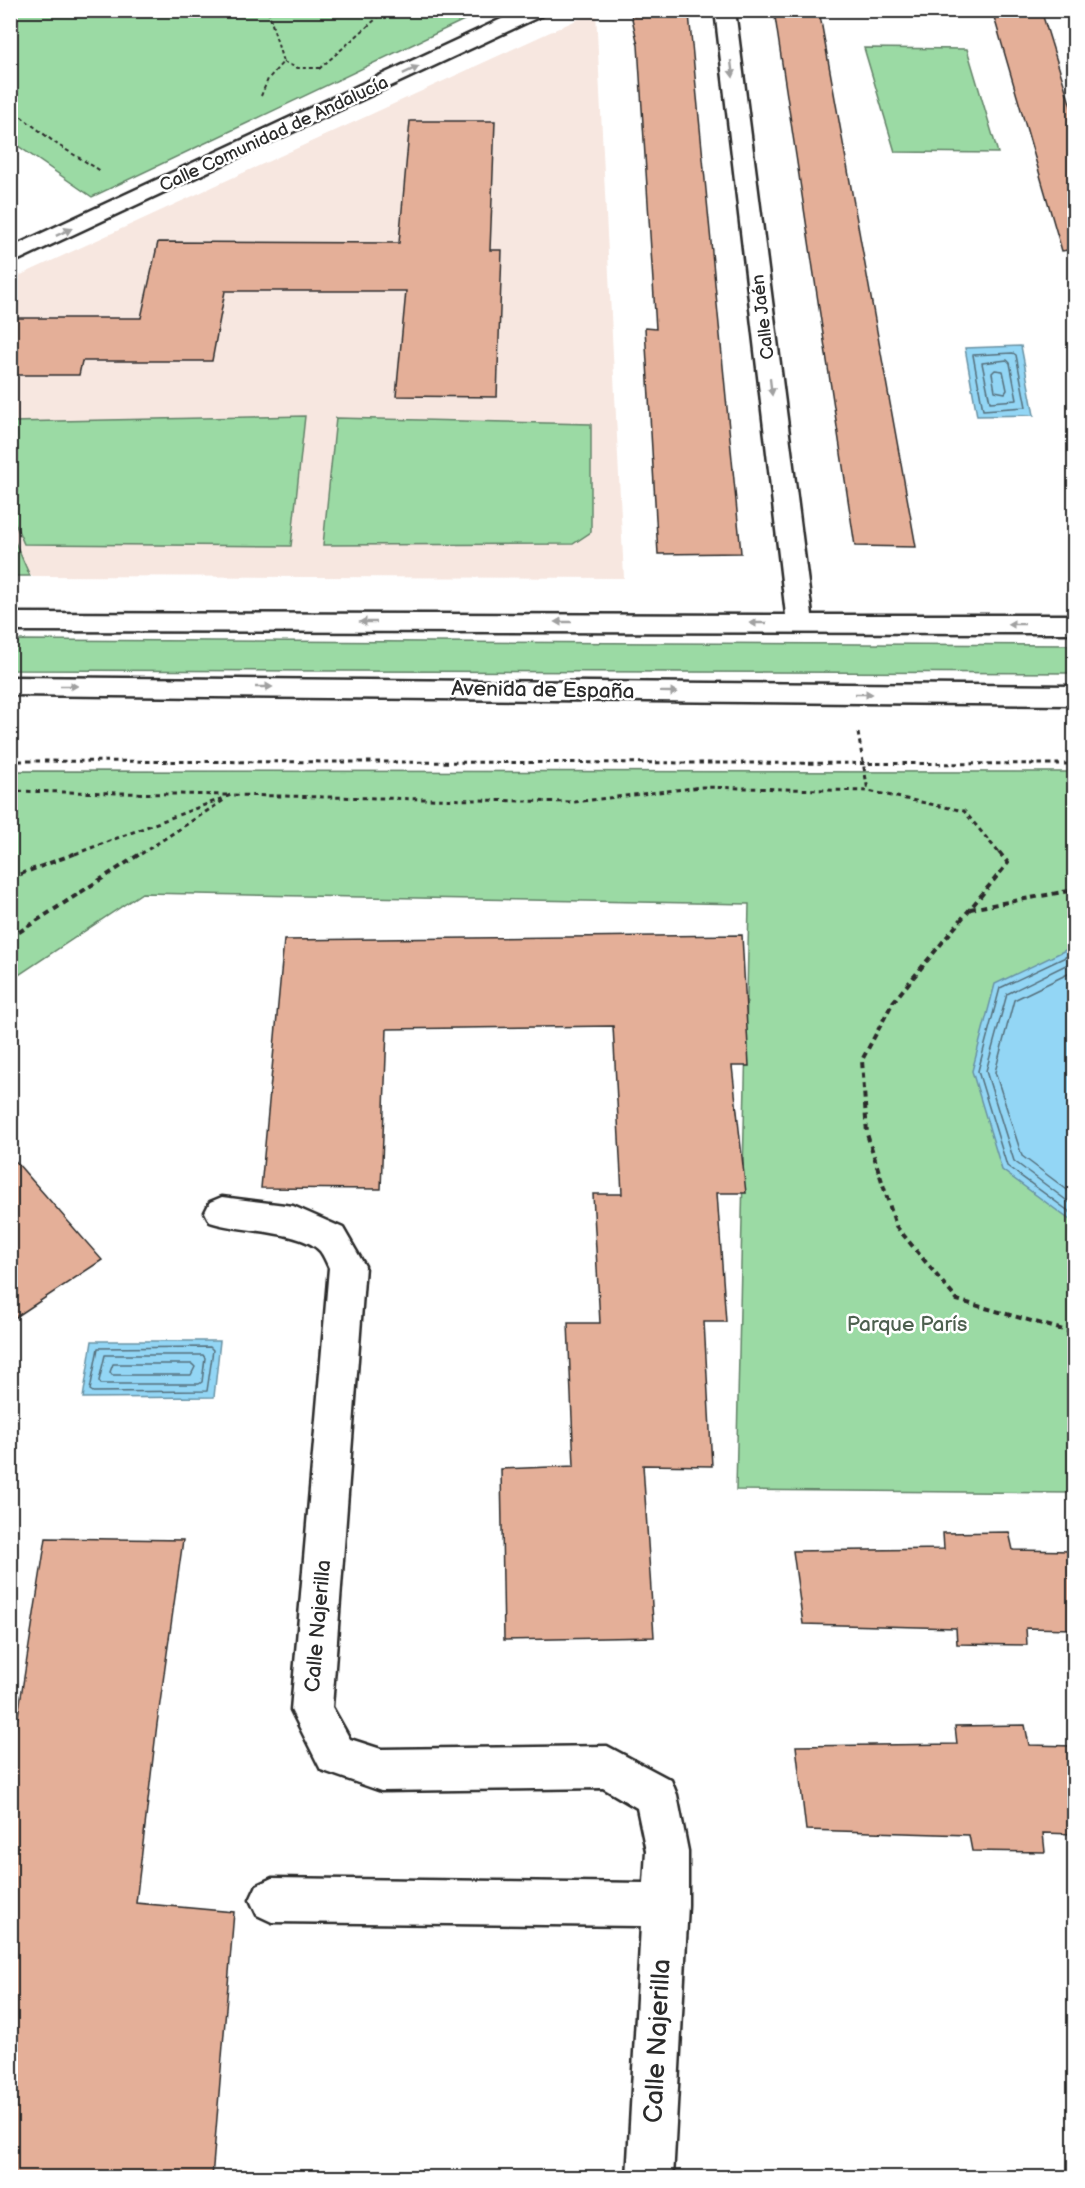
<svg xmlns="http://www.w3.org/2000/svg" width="1085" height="2188" font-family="'Balsamiq Sans',sans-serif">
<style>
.built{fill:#f7e7e0}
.green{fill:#9bdaa4;stroke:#638268;stroke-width:1.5}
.water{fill:#93d6f5;stroke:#6992a4;stroke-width:1.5}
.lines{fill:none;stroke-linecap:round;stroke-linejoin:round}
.shore{stroke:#556f7c;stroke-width:1.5}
.building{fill:#e4af98;stroke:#2b2b2b;stroke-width:1.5}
.street-casing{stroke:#2b2b2b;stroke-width:5}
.path-far2{stroke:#2b2b2b;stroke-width:2;stroke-dasharray:4 3;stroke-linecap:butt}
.path-far1{stroke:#2b2b2b;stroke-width:3;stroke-dasharray:4.5 4;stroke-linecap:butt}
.path{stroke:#2b2b2b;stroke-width:4;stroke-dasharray:6 4.5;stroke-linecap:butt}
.street{fill:#fff;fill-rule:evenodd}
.oneway{fill:#a0a0a0}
.labels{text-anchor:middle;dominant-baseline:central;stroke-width:5;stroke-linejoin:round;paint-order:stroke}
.far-street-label{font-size:18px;fill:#2b2b2b;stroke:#fff}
.street-label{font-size:21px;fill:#2b2b2b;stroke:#fff}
.park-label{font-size:21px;fill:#4d604f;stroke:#fff}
.near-street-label{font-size:26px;fill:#2b2b2b;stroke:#fff}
</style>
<rect width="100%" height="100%" fill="#fff"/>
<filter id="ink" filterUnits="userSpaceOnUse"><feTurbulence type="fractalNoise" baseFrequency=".0167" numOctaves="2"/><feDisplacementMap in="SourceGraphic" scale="12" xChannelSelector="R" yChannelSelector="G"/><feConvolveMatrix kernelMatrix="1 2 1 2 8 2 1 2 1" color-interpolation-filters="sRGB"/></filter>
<g filter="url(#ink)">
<!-- built -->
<path class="built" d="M596 11 624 578 30 576 11 533 10 280Z"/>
<!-- green -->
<g class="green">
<path d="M11 10H483V11L92 197 11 141Z"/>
<path d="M864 48 967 49 998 153 895 152Z"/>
<path d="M305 416 291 546 24 544 11 514V422Z"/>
<path d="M336 418 591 424V532L573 544 323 545Z"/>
<path d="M11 533 30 576H11Z"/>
<path d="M11 640 1074 645V673L11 670Z"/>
<path d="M11 771 1074 772V1493L736 1490 749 904 142 893 11 980Z"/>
</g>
<!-- water -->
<g class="water">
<path d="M1021 346 1034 415 977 416 965 348Z"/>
<path d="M1074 946V1223L1002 1170 972 1071 995 984Z"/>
<path d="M92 1341H220L214 1397 83 1398Z"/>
</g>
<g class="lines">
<!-- shore -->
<g class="shore">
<path d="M1013 353 1016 355 1026 407 983 410 973 355Z"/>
<path d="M1007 360 1010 363 1017 400 990 402 982 363Z"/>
<path d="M995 370 1003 371 1007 390 1005 393 995 391 992 373Z"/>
<path d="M1074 953 1000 988 978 1071 1007 1166 1074 1215"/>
<path d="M1074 961 1007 994 986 1071 1014 1161 1074 1206"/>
<path d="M1074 971 1014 1000 995 1072 1022 1156 1074 1195"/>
<path d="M210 1347 213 1350 207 1391 93 1392 90 1390 98 1348Z"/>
<path d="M105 1355H203L205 1358 202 1382 199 1384H101L99 1381Z"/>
<path d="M113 1364H192L195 1367 191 1375H112L110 1372Z"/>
</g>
</g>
<!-- building -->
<g class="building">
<path d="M774 10H819L916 547 855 546Z"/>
<path d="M992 10H1041L1074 116V249L1062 251Z"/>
<path d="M631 14H689L741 553 658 554 645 328 656 329 638 45Z"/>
<path d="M410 121H495L490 250H502L497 397 396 396 406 291H225L212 361H82L79 375H10V318H141L158 242 399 243Z"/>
<path d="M742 935 749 1066H732L746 1193H717L726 1322H704L712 1466 643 1465 654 1637 504 1640 501 1469 574 1466 568 1323H600L593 1194H622L613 1026 387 1029 381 1189 261 1188 284 940Z"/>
<path d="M10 1155 102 1260 10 1321Z"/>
<path d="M1009 1532 1013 1550 1074 1551V1629L1026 1628 1027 1645 957 1644 956 1628 803 1624 793 1551 944 1549 943 1533Z"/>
<path d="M46 1538 183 1540 157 1724 136 1903 234 1912 212 2178H10V1766Z"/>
<path d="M1025 1725 1029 1745 1074 1746V1834L1043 1833 1045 1852 972 1851 969 1835 806 1830 796 1746 957 1744 955 1726Z"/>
</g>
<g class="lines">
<!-- street casing -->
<g class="street-casing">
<g id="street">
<path d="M521 10H547L545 14 10 264V248Z"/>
<path d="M715 10H735L812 615H1074V633L10 631V613L786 615Z"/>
<path d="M10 677 1074 686V705L10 695Z"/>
<path d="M222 1197 293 1206 343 1228 365 1266 332 1707 350 1739 381 1749 607 1746 671 1780 677 1795 688 1851V1905L673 2178H627L641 1926 272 1922 257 1915 250 1900 257 1885 272 1878 644 1883 646 1851 637 1808 603 1788 381 1791 321 1770 291 1710 329 1268C326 1262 324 1256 320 1251 301 1230 238 1232 210 1222L205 1212 210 1202Z"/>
</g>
</g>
<!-- path-far2 -->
<g class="path-far2">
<path d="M283 62 298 68H321"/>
<path d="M319 69 376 19 382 10"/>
<path d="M261 96 268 79 283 62 268 10"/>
<path d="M10 108 58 145 101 171"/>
</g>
<!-- path-far1 -->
<g class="path-far1">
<path d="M858 733 868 791"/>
<path d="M10 761 1074 764"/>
<path d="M10 791 229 795"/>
<path d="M75 854 231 795 574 802 702 787 868 791 964 811 1000 854"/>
<path d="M141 854 224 800"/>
</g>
<!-- path -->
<g class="path">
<path d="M999 852 1008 863 893 1002 862 1060 867 1134 896 1226 957 1300 1074 1333"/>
<path d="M10 878 79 852"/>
<path d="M970 909 1074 890"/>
<path d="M10 938 143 852"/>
</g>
<!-- street -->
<use href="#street" class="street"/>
</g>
<!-- one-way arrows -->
<defs><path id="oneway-solid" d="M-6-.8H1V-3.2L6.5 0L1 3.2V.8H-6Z" transform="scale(1.5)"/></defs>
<g class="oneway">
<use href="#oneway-solid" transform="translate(732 69) rotate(83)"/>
<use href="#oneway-solid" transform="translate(411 70) rotate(-25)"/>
<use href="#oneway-solid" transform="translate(64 232) rotate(-25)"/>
<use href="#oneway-solid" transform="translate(771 387) rotate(83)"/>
<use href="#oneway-solid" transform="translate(368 622) rotate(-180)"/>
<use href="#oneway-solid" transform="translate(563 622) rotate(-180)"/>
<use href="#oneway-solid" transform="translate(758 623) rotate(-180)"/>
<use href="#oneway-solid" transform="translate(1016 624) rotate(180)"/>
<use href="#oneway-solid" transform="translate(69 686)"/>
<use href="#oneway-solid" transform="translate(264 687)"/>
<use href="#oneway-solid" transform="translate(669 692) rotate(1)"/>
<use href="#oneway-solid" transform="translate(864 694)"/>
</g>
</g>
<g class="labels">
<!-- far-street labels -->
<g class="far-street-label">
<text transform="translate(274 134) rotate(-25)">Calle Comunidad de Andalucía</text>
<text transform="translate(763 317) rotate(-97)">Calle Jaén</text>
</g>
<!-- street labels -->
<g class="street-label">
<text transform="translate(543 690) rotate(1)">Avenida de España</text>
<text transform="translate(318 1626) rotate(-85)">Calle Najerilla</text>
</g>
<!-- park labels -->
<g class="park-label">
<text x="907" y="1324">Parque París</text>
</g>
<!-- near-street labels -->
<g class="near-street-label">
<text transform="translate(658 2041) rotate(-87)">Calle Najerilla</text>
</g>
</g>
<!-- margin -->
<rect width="1085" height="2188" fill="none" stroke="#fff" stroke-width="36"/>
<rect x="18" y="18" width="1049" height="2152" fill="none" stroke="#2b2b2b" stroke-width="2" filter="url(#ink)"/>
</svg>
